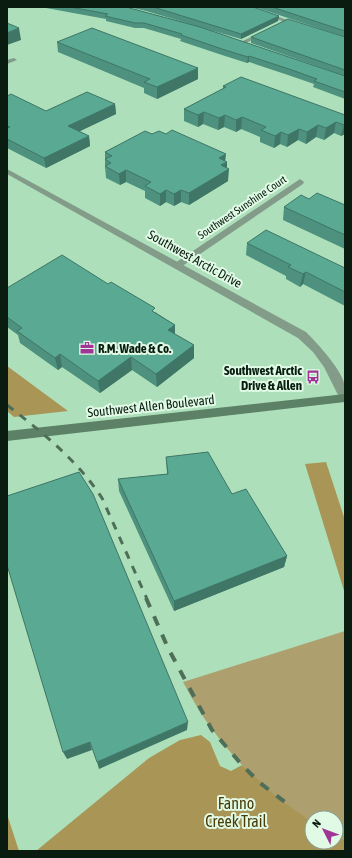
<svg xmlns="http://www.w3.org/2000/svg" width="352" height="858" font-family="'Asap Condensed',sans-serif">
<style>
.green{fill:#ae9f6e}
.forest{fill:#a99556}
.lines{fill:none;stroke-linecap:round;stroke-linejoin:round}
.minor{fill:#839b89;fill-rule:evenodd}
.tertiary{fill:#839b89;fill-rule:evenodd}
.secondary{fill:#5d8166;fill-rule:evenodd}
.rail-far1{stroke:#4e6e57;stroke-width:3;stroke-dasharray:8 8;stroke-linecap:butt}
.rail{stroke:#4e6e57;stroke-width:4;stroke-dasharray:10 10;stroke-linecap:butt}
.wall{fill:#4d917e}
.shaded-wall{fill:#3f7666}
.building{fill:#5aa992;stroke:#3f7666}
.labels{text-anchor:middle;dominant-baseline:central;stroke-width:4;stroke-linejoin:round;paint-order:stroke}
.far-street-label{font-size:11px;fill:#091c0f;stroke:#e0fae6}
.street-label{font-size:13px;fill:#091c0f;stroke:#e0fae6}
.poi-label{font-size:13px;font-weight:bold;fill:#091c0f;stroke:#e0fae6;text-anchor:start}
.near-park-label{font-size:16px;fill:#493b06;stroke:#e0fae6}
</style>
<rect width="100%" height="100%" fill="#ade0ba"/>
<!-- green -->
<path class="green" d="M345 631V840L336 836V818H312V822C273 798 239 766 212 729 201 715 192 698 183 682Z"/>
<!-- forest -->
<g class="forest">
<path d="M7 366 68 411 14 417 7 411Z"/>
<path d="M326 462 345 520V594L305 464Z"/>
<path d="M201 735 210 742 220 766 231 771 242 765 278 798 312 822V842H336V836L345 840V851H36L149 758 180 740Z"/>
<path d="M7 814 19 851H7Z"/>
</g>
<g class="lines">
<!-- minor -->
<g class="minor">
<path d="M241 7H250L302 25 297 26Z"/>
<path d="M263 31 268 32 244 44 239 43Z"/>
<path d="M14 58 17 60 7 64V60Z"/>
<path d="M300 179 304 182 303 184 181 267H175L173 265 175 263Z"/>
</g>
<!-- tertiary -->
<path class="tertiary" d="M7 169 306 332C318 344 342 370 345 386 346 391 345 397 345 402L341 401 324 367 313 352 298 338 7 174Z"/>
<!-- secondary -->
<path class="secondary" d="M345 394V402L7 441V431Z"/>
<!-- rail-far1 -->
<path class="rail-far1" d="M7 405C43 433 77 460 102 498L147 599"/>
<!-- rail -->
<path class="rail" d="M146 598 168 648 212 730 242 765 260 783 285 802"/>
</g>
<!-- wall -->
<g class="wall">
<path d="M46 7H126L197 26 146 11 129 7H253L279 16 278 21 241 39 203 28 345 76V99L313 87 314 84 288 75 249 62 247 63 225 56 180 41 181 39 144 28H135L106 21V19L46 8Z"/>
<path d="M255 7H345V37Z"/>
<path d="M251 37H345V76L251 43Z"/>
<path d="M57 42 198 79 157 99 144 93V88L58 52Z"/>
<path d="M223 86 345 115V134L341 136 334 133 324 140 316 137 306 144 298 140 287 147 280 144 274 148 260 142V137L241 129 236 132 224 127 218 130 203 124 198 127 184 121V109L223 89Z"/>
<path d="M7 96 46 111 115 104 116 114 79 131 89 136 90 146 46 168 7 148Z"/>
<path d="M152 134 227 162V168L228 181 189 205 181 202 174 206 166 202 160 206 145 198V191L126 182 120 185 106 178 105 166V152Z"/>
<path d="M345 205V249L283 220 284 207Z"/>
<path d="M247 243 345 268V306L303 284 300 287 286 279V276L246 255Z"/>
<path d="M7 288 155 312 175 325V334L194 345V358L157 387 132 370 100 393 62 367 58 370 20 343 18 335 7 327Z"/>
<path d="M166 457 232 494 287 556 284 567 174 611 119 491 118 479 167 474Z"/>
</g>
<!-- shaded-wall -->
<g class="shaded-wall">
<path d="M279 16 278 21 241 39V34Z"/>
<path d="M19 28 21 40 7 45V33Z"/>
<path d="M249 56V62L247 63 248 57Z"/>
<path d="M198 68V79L157 99V87Z"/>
<path d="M115 104 116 114 70 136 68 126Z"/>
<path d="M204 112 203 124 198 127V115Z"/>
<path d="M225 115 224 127 218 130 219 118Z"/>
<path d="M242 117 241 129 236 132V120Z"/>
<path d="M336 122 334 133 324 140 326 128Z"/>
<path d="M345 124V134L341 136 344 125Z"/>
<path d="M318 125 316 137 306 144 307 132Z"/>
<path d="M299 129 298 140 287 147 288 135Z"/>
<path d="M281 132 280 144 274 148 275 136Z"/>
<path d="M89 136 90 146 46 168 44 158Z"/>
<path d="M226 154 225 163 227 162V170L229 169 228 181 189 205V193L219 158Z"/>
<path d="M126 170V182L120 185 119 174Z"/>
<path d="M166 190V202L160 206V194Z"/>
<path d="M181 190V202L174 206V194Z"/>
<path d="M306 272 303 284 300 287 303 274Z"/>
<path d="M175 325V337L168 330Z"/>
<path d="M194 345V358L157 387 156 374Z"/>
<path d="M60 354 62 367 58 370 55 358Z"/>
<path d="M131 357 132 370 100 393 98 381Z"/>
<path d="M287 556 284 567 174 611V601Z"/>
<path d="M188 722 187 730 99 769 97 762Z"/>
<path d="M90 742 92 750 67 759 63 752Z"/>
</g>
<!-- building -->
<g class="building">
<path d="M70 7H126L200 27 345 76V92L314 81 317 79 289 69 249 56 248 57 225 50 181 35 182 34 144 23H135L105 16 108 14Z"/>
<path d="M153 7H253L279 16 241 34Z"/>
<path d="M272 7H345V31Z"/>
<path d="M288 19 345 37V70L251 37Z"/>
<path d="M7 23 19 28 7 33Z"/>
<path d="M92 28 198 68 157 87 144 82 150 79 57 42Z"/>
<path d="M241 77 345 115V124L344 125 336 122 326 128 318 125 307 132 299 129 288 135 281 132 275 136 261 130 266 127 242 117 236 120 225 115 219 118 204 112 198 115 184 109 226 87 223 86Z"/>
<path d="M87 92 115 104 68 126 89 136 44 158 7 139V128L10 127 7 126V96L11 94 46 111Z"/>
<path d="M172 130 226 154 219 158 227 162 221 165 229 169 189 193 181 190 174 194 166 190 160 194 145 186 151 182 126 170 119 174 105 166 111 163 105 159 112 156 105 152 145 131 152 134 159 131 166 134Z"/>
<path d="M317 193 345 205V235L284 207 301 195 309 199Z"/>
<path d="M266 230 345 268V292L306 272 303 274 288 267 291 265 247 243Z"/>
<path d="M62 255 108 284 111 282 155 308 152 311 175 325 168 330 194 345 156 374 131 357 98 381 60 354 55 358 17 331 22 328 7 317V288Z"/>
<path d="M208 452 232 494 246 489 287 556 174 601 118 479 168 474 166 457Z"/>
<path d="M79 472 93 494 188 722 97 762 90 742 63 752 7 565V496Z"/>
</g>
<!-- icons -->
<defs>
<g id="office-bare" transform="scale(1.08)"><path d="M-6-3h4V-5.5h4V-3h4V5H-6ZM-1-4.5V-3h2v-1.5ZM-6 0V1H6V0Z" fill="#a13596" stroke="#e0fae6" stroke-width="2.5" paint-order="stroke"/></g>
<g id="bus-bare" transform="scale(1.08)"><path d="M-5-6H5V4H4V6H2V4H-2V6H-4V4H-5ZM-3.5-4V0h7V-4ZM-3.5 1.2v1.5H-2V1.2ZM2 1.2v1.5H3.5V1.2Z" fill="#a13596" stroke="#e0fae6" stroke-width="2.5" paint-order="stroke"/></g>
</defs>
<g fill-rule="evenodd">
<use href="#office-bare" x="87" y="348"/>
<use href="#bus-bare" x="313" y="377"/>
</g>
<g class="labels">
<!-- far-street labels -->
<g class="far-street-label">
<text transform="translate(242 207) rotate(-34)">Southwest Sunshine Court</text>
</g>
<!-- street labels -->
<g class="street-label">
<text transform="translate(195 259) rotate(29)">Southwest Arctic Drive</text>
<text transform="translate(151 406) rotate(-6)">Southwest Allen Boulevard</text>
</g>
<!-- poi labels -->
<g class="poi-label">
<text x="98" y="348">R.M. Wade &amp; Co.</text>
<text x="302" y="370" text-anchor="end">Southwest Arctic<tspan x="302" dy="15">Drive &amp; Allen</tspan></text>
</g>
<!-- near-park labels -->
<g class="near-park-label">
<text x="236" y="803">Fanno<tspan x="236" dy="18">Creek Trail</tspan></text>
</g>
</g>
<!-- border -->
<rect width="352" height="858" fill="none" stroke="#091c0f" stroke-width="16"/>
<!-- north arrow -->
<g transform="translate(324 830) rotate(312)"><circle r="19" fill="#e0fae6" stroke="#8aa190"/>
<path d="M0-3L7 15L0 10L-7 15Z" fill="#a13596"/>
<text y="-6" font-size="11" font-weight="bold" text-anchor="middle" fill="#091c0f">N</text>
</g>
</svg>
